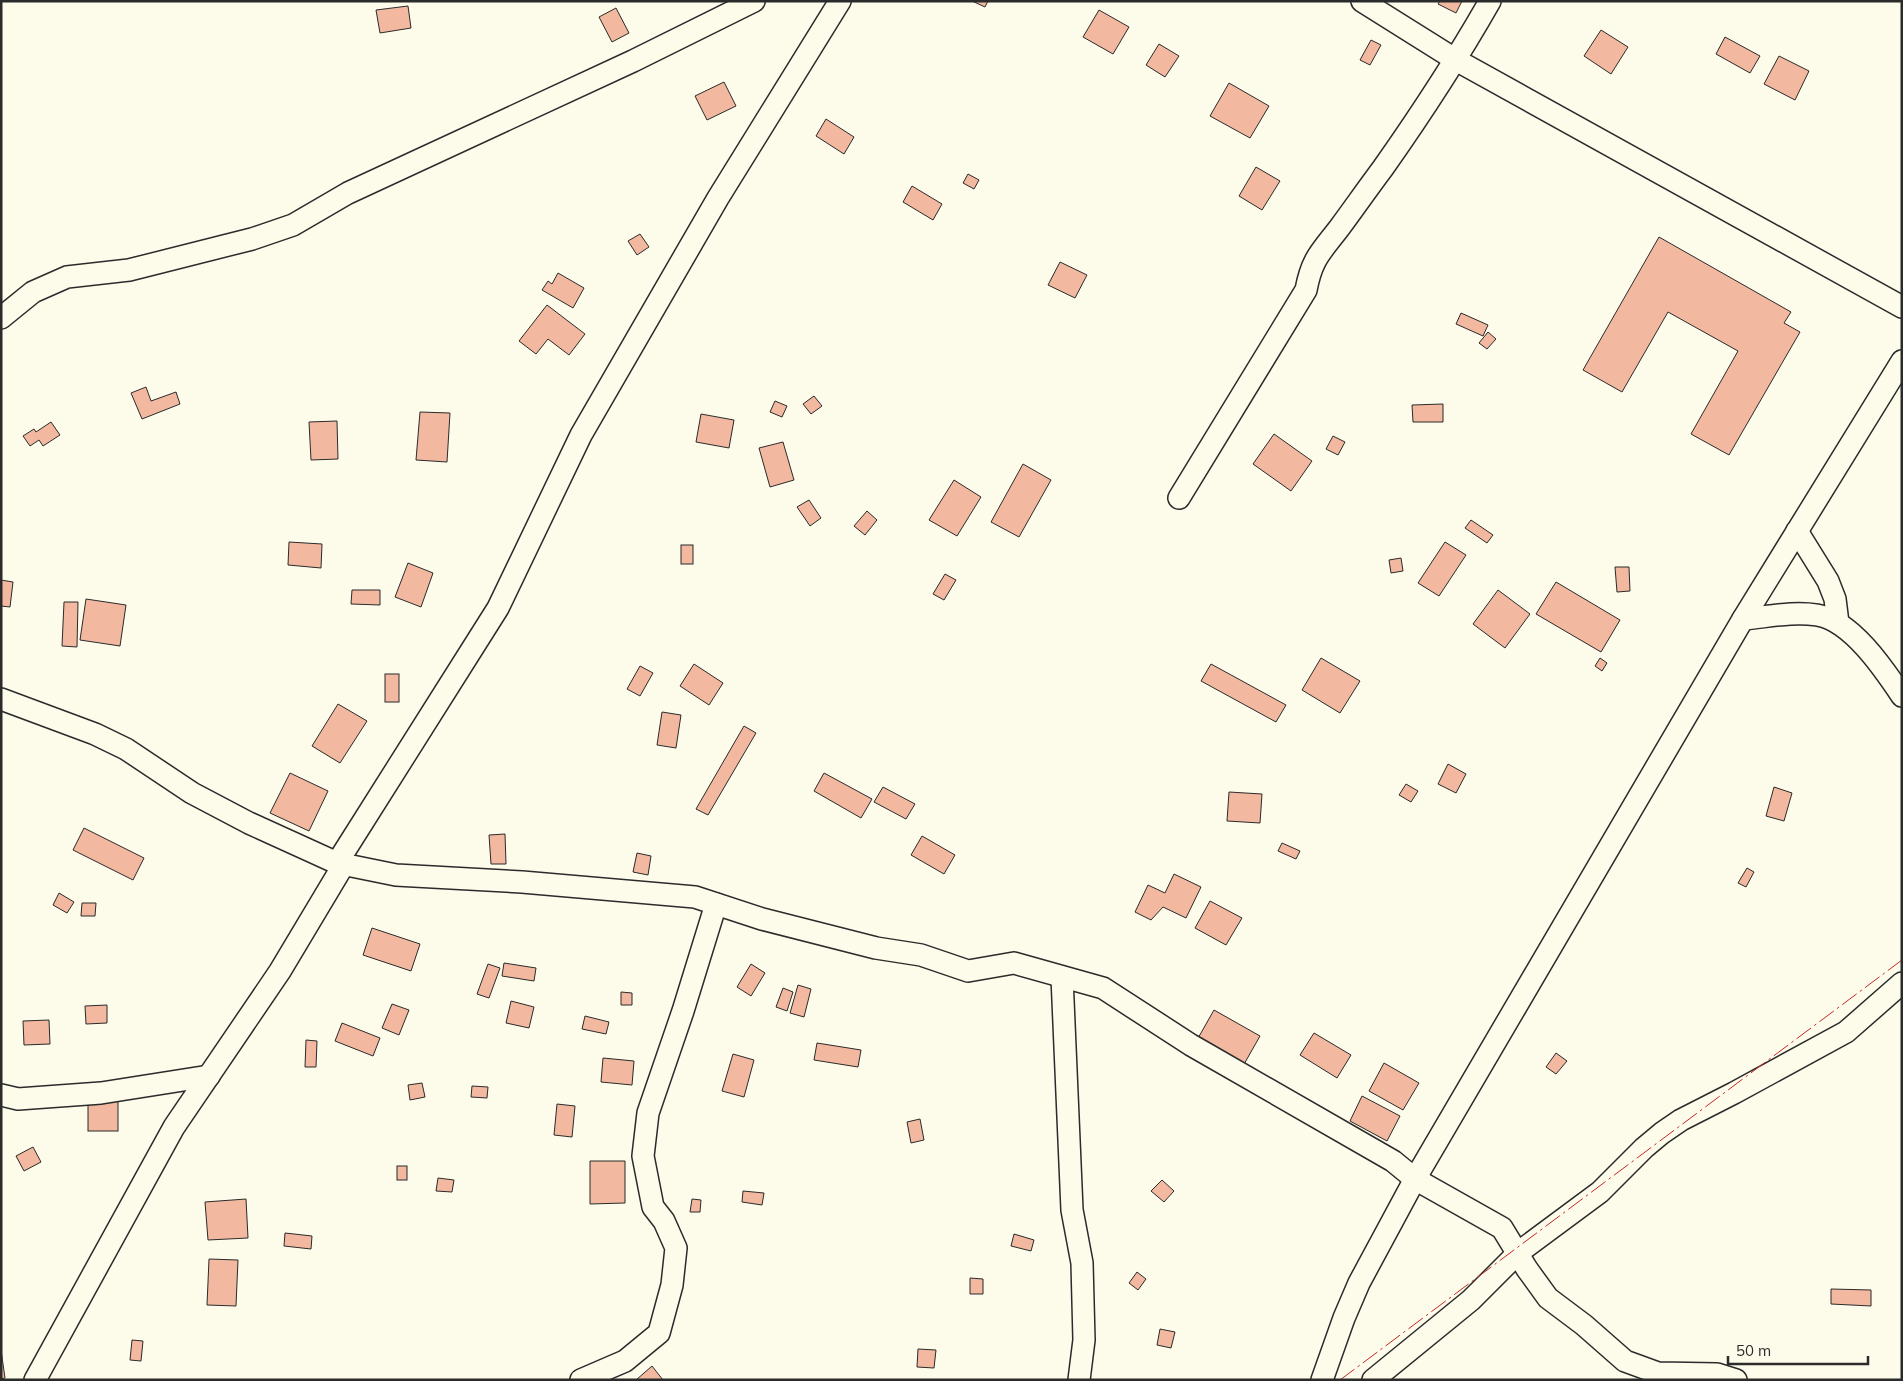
<svg xmlns="http://www.w3.org/2000/svg" width="1903" height="1381" font-family="Mulish,sans-serif">
<style>
.building{fill:#f2b8a0;stroke:#2b2b2b}
.lines{fill:none;stroke-linecap:round;stroke-linejoin:round}
.minor-casing{stroke:#2b2b2b;stroke-width:24}
.minor{stroke:#fdfbea;stroke-width:21}
.power{stroke:#c62828;stroke-width:1;stroke-dasharray:18 4 2.5 4;stroke-linecap:butt}
</style>
<rect width="100%" height="100%" fill="#fdfbea"/>
<!-- building -->
<g class="building">
<path d="M972 1H988L985 7Z"/>
<path d="M1440 1H1462L1456 13 1438 4Z"/>
<path d="M408 6 411 28 380 33 376 10Z"/>
<path d="M616 8 629 33 612 42 599 17Z"/>
<path d="M1099 10 1129 27 1113 54 1083 37Z"/>
<path d="M1601 30 1628 47 1611 74 1584 56Z"/>
<path d="M1725 37 1760 56 1750 73 1716 54Z"/>
<path d="M1371 40 1381 45 1370 65 1360 60Z"/>
<path d="M1159 44 1179 56 1165 77 1146 65Z"/>
<path d="M1779 56 1809 71 1795 100 1764 84Z"/>
<path d="M724 82 736 106 707 120 695 96Z"/>
<path d="M1229 83 1269 106 1250 138 1210 116Z"/>
<path d="M826 119 854 137 844 154 816 136Z"/>
<path d="M1256 167 1280 181 1262 210 1239 196Z"/>
<path d="M968 174 979 180 974 189 963 183Z"/>
<path d="M912 186 942 204 933 220 903 202Z"/>
<path d="M640 234 649 247 637 255 628 241Z"/>
<path d="M1659 237 1791 312 1784 323 1800 332 1729 455 1691 434 1738 351 1668 312 1622 392 1583 370Z"/>
<path d="M1060 262 1087 275 1075 298 1048 285Z"/>
<path d="M558 273 584 288 573 308 542 290 548 281 552 284Z"/>
<path d="M547 305 585 334 569 355 548 339 536 354 519 341Z"/>
<path d="M1461 313 1488 325 1483 336 1456 324Z"/>
<path d="M1488 332 1496 339 1487 349 1479 343Z"/>
<path d="M146 387 151 401 176 392 180 404 142 419 131 393Z"/>
<path d="M814 396 822 406 811 414 803 404Z"/>
<path d="M775 401 787 406 782 417 770 412Z"/>
<path d="M1443 404V422H1413L1412 405Z"/>
<path d="M420 412 450 413 447 462 416 460Z"/>
<path d="M701 414 734 420 729 448 696 442Z"/>
<path d="M337 421 338 459 311 460 309 422Z"/>
<path d="M51 422 60 435 43 446 39 440 30 446 23 436 34 429 36 432Z"/>
<path d="M1274 434 1312 461 1291 491 1253 464Z"/>
<path d="M1333 436 1345 442 1338 455 1326 449Z"/>
<path d="M783 442 794 480 770 487 759 448Z"/>
<path d="M1023 464 1051 480 1019 537 991 522Z"/>
<path d="M954 480 981 497 957 536 929 520Z"/>
<path d="M809 500 821 518 810 526 797 507Z"/>
<path d="M867 511 877 520 865 535 854 526Z"/>
<path d="M1471 520 1493 535 1487 543 1465 528Z"/>
<path d="M289 542 322 544 321 568 288 565Z"/>
<path d="M1445 542 1466 555 1439 596 1418 583Z"/>
<rect x="681" y="545" width="12" height="19"/>
<path d="M1401 558 1403 571 1391 573 1389 560Z"/>
<path d="M408 563 433 573 421 607 395 597Z"/>
<path d="M1615 567H1629L1630 591 1617 592Z"/>
<path d="M945 574 956 580 944 600 933 594Z"/>
<path d="M1 580 13 582 10 607 1 606Z"/>
<path d="M1556 582 1620 620 1601 652 1536 614Z"/>
<path d="M352 590H380V605L351 604Z"/>
<path d="M1498 590 1530 614 1505 648 1473 624Z"/>
<path d="M86 599 126 605 120 646 80 640Z"/>
<path d="M64 602H78L77 647 62 646Z"/>
<path d="M1321 658 1360 681 1340 713 1302 690Z"/>
<path d="M1600 658 1607 663 1602 671 1595 666Z"/>
<path d="M694 664 723 683 709 705 680 686Z"/>
<path d="M1211 664 1286 705 1276 722 1201 681Z"/>
<path d="M640 666 653 673 640 696 627 689Z"/>
<rect x="385" y="674" width="14" height="28"/>
<path d="M338 704 367 721 340 763 312 746Z"/>
<path d="M662 712 681 715 676 748 657 745Z"/>
<path d="M744 726 756 733 708 815 696 809Z"/>
<path d="M1448 764 1466 774 1456 793 1438 784Z"/>
<path d="M290 773 328 791 309 831 270 813Z"/>
<path d="M824 773 872 799 861 818 814 791Z"/>
<path d="M1406 784 1418 791 1411 802 1399 795Z"/>
<path d="M883 787 915 804 906 819 874 802Z"/>
<path d="M1774 787 1792 793 1784 821 1766 816Z"/>
<path d="M1229 792 1262 794 1260 823 1227 821Z"/>
<path d="M84 828 144 858 133 880 73 850Z"/>
<path d="M505 834 506 864H491L489 835Z"/>
<path d="M922 836 955 855 944 874 911 855Z"/>
<path d="M1282 843 1300 851 1296 859 1278 851Z"/>
<path d="M637 853 651 856 648 875 633 872Z"/>
<path d="M1747 868 1754 872 1746 887 1738 883Z"/>
<path d="M1174 874 1201 887 1186 918 1163 907 1151 920 1135 912 1148 885 1165 893Z"/>
<path d="M59 893 74 902 67 913 53 905Z"/>
<path d="M1210 901 1242 918 1226 945 1195 928Z"/>
<path d="M82 903H96L95 916H81Z"/>
<path d="M372 928 420 944 411 971 363 955Z"/>
<path d="M504 963 536 968 534 981 502 976Z"/>
<path d="M488 964 500 968 489 998 477 994Z"/>
<path d="M751 964 765 973 751 996 737 987Z"/>
<path d="M798 985 811 989 804 1017 790 1013Z"/>
<path d="M783 988 793 992 787 1011 776 1007Z"/>
<path d="M621 992 632 993V1005H621Z"/>
<path d="M511 1001 534 1007 529 1028 506 1023Z"/>
<path d="M392 1004 409 1010 399 1035 382 1028Z"/>
<path d="M107 1005V1023L86 1024 85 1006Z"/>
<path d="M1214 1010 1260 1036 1243 1066 1197 1040Z"/>
<path d="M585 1016 609 1022 606 1034 582 1029Z"/>
<path d="M49 1020 50 1044 24 1045 23 1021Z"/>
<path d="M342 1023 380 1038 373 1056 335 1041Z"/>
<path d="M1314 1033 1351 1055 1337 1078 1300 1055Z"/>
<path d="M306 1040 317 1041 316 1067H305Z"/>
<path d="M817 1043 861 1050 858 1067 814 1060Z"/>
<path d="M1556 1053 1567 1061 1556 1074 1546 1067Z"/>
<path d="M733 1054 754 1060 744 1097 722 1091Z"/>
<path d="M603 1058 634 1061 632 1085 601 1082Z"/>
<path d="M1384 1063 1419 1083 1403 1110 1369 1091Z"/>
<path d="M422 1083 425 1097 410 1100 408 1085Z"/>
<path d="M472 1086 488 1087 487 1098 471 1097Z"/>
<path d="M1362 1096 1400 1116 1387 1141 1350 1121Z"/>
<rect x="88" y="1101" width="30" height="30"/>
<path d="M557 1104 575 1106 572 1137 554 1135Z"/>
<path d="M920 1119 924 1140 911 1143 907 1122Z"/>
<path d="M33 1147 41 1162 24 1171 16 1156Z"/>
<path d="M590 1161H625V1203L590 1204Z"/>
<rect x="397" y="1166" width="10" height="14"/>
<path d="M438 1178 454 1180 452 1192 436 1191Z"/>
<path d="M1162 1180 1174 1191 1164 1202 1151 1191Z"/>
<path d="M743 1191 764 1193 762 1205 742 1202Z"/>
<path d="M246 1199 248 1238 208 1240 205 1202Z"/>
<path d="M692 1199 701 1200 700 1212H690Z"/>
<path d="M285 1233 312 1236 311 1249 284 1246Z"/>
<path d="M1014 1234 1034 1240 1031 1251 1011 1246Z"/>
<path d="M209 1259 238 1260 236 1306 207 1305Z"/>
<path d="M1137 1272 1146 1279 1138 1290 1129 1283Z"/>
<path d="M970 1278 983 1279V1294H970Z"/>
<path d="M1831 1289 1871 1290V1306L1831 1304Z"/>
<path d="M1160 1329 1175 1332 1171 1348 1157 1345Z"/>
<path d="M132 1340 143 1341 141 1361 130 1360Z"/>
<path d="M918 1349 936 1350 934 1368 917 1367Z"/>
<path d="M1 1350 5 1378 1 1379Z"/>
<path d="M652 1366 663 1380H636Z"/>
</g>
<g class="lines">
<!-- minor casing -->
<g class="minor-casing">
<g id="minor">
<path d="M840 1 718 198 581 435 498 608 337 863 396 875 522 882 695 897 762 919 876 948 921 955 968 971 1014 963 1103 988 1191 1045 1393 1161 1415 1179 1502 1228 1527 1269 1548 1298 1584 1325 1625 1361 1658 1373 1717 1374 1736 1380"/>
<path d="M1362 1 1456 60 1902 307"/>
<path d="M1 318 33 292 67 277 129 270 252 239 293 225 348 193 633 61 754 1"/>
<path d="M1179 498 1306 290C1312 258 1321 252 1340 227 1354 208 1368 188 1383 168 1421 114 1457 59 1490 1"/>
<path d="M1797 531 1828 581 1835 599 1838 623"/>
<path d="M1743 619C1767 617 1793 611 1817 615 1851 620 1884 669 1902 696"/>
<path d="M1 699 95 734 126 749 192 793 249 823 337 863"/>
<path d="M1062 977 1072 1210 1082 1263 1084 1340 1079 1380"/>
<path d="M1 1095 18 1099 101 1093 209 1076"/>
<path d="M35 1380 174 1127 280 971 344 864"/>
<path d="M581 1380 625 1361 659 1333 672 1285 676 1248 664 1221 653 1207 643 1156 648 1113 683 1011 716 904"/>
<path d="M1322 1380 1344 1318 1359 1283 1415 1179 1743 619 1902 361"/>
<path d="M1373 1380 1471 1300 1519 1252 1600 1192 1644 1148 1662 1133 1681 1120 1734 1093 1846 1032 1902 983"/>
</g>
</g>
<!-- minor -->
<use href="#minor" class="minor"/>
<!-- power -->
<path class="power" d="M1340 1380 1902 960"/>
</g>
<!-- border -->
<rect width="1903" height="1381" fill="none" stroke="#2b2b2b" stroke-width="5"/>
<!-- scale -->
<path d="M1728 1356v8h140v-8" fill="none" stroke="#2b2b2b" stroke-width="2.5"/>
<text x="1736" y="1356" font-size="15" fill="#2b2b2b" stroke="#fdfbea" stroke-width="4" paint-order="stroke">50 m</text>
</svg>
